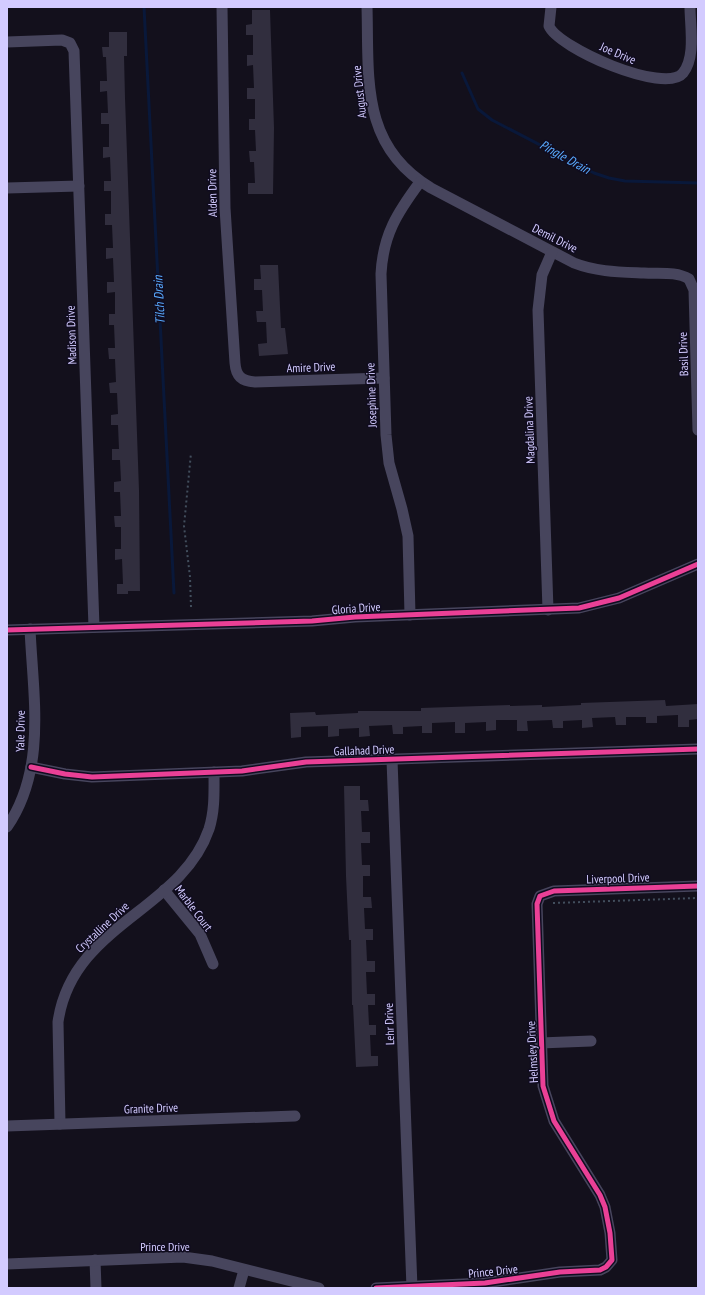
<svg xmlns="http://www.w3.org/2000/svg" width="705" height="1295" font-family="'PT Sans Narrow',sans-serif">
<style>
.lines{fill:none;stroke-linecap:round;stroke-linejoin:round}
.stream{stroke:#09183a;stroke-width:3}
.building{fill:#312e3e}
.path{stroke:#424e5d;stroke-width:2;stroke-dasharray:2 3;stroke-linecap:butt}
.minor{stroke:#47455d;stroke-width:11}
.cycleway-casing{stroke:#100c20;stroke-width:8}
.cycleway{stroke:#ea4096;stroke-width:5}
.labels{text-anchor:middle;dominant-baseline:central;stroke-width:3;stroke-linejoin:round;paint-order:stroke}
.street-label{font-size:12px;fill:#d3cbff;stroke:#100c20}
.water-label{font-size:13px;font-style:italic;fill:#59abff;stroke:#100c20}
</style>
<rect width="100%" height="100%" fill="#13101c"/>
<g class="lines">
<!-- stream -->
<g class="stream">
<path d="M144 7 174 593"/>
<path d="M462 73 478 109 492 120 594 173 609 178 625 181 698 183"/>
</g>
</g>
<!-- building -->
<g class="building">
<path d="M252 10H270L274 128 273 194H248V183H255L254 162H250L249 151H256L255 130H249V119H255V99H247V88H254L253 65 247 66V55H253V35H246V25L252 24Z"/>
<path d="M109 32H127V56H124L125 98 139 490 140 591H128V594H117V584H123L122 559 115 560V549H121V527H115L114 516H121L120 492H114V482L121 481 120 460H112V449H119L118 425H111V415L118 414 117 393H110L109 383 116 382 115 359H109L108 348H115L114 325H109V314H115V292L107 293V282H114L113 258 106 259V248H113L112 225H105V214H111V191H104V181H111L110 157 103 158V147H109V124H101V113H108L107 91 100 92V81H107L106 57H103L102 47H109Z"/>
<path d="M260 265H278L281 328H285L288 354 259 356 258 344 267 343 266 322H257L256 311H263L262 290H254V279H261Z"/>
<path d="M665 700 666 706 698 704V719L689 720V727H678V715L657 716V723H646V717H626V725H616L615 717 592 718 593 727 582 728V720L563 721V728H553L552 720 527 721 528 731H517V720H496V730L486 731V722L465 723V733H455V722L432 723V733H422V726L403 727V734H393L392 725 369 726 370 736 359 737V728L339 729V736L328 737V726L301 727V737L291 738 290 713 315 712 316 715 358 713V711H421V708L510 705V706L542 705V707L581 705V703Z"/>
<path d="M344 786H360V800H368L369 811H361L362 832H370V843H361L362 865H370V876H363V897H371L372 908H364L365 929H373V940H366L367 961H375V972H366L367 994H375V1005H368L369 1025H376V1035H370L371 1056H378V1066L356 1067 353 1005H352L351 940H349L346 876Z"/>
</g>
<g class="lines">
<!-- path -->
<g class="path">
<path d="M191 607 190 577 184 526 191 453"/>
<path d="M553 903 698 898"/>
</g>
<!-- minor -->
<g class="minor">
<path d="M222 7 225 208 235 363C236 376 241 381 255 382L384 378"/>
<path d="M367 7C369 78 360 146 431 188L574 263C597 272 620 272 644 273 659 274 676 271 689 279L694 290 698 430"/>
<path d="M551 7 549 26C558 48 665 95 683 73 696 57 690 26 690 7"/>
<path d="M7 42 62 40 70 43 74 51 94 627"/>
<path d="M7 188 79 186"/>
<path d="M548 610 538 310 542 275 552 252"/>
<path d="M410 615 408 536 402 509 389 463 386 435 381 274C383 235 397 213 420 182"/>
<path d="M7 630 312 621 355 617 579 608 619 598 698 564"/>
<path d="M392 760 412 1288"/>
<path d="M31 767 65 774 92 777 242 771 306 762 698 749"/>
<path d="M7 827C47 769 33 696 30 629"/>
<path d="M164 890 200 934 213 964"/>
<path d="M540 1043 591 1041"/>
<path d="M60 1124 58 1022C72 924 181 911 209 829 215 810 214 791 214 772"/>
<path d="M7 1126 295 1116"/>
<path d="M95 1260 96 1288"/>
<path d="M7 1264 183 1257 212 1261 319 1288"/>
<path d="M239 1288 244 1270"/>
<path d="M376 1288 485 1283 560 1272 600 1270 606 1267 612 1260 610 1233 605 1207 600 1195 554 1121 543 1086 537 904 540 896 554 891 698 886"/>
</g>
<!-- cycleway casing -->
<g class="cycleway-casing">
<g id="cycleway">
<path d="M7 630 312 621 355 617 579 608 619 598 698 564"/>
<path d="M31 767 65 774 92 777 242 771 306 762 698 749"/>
<path d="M376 1288 485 1283 560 1272 600 1270 606 1267 612 1260 610 1233 605 1207 600 1195 554 1121 543 1086 537 904 540 896 554 891 698 886"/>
</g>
</g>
<!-- cycleway -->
<use href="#cycleway" class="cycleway"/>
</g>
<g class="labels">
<!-- street labels -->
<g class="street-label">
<text transform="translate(618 53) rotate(23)">Joe Drive</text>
<text transform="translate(359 92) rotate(-96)">August Drive</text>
<text transform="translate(212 193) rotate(-91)">Alden Drive</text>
<text transform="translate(555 238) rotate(27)">Demil Drive</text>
<text transform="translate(71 335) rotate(-92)">Madison Drive</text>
<text transform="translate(683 354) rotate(-92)">Basil Drive</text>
<text transform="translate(311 367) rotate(-2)">Amire Drive</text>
<text transform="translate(371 395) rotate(-92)">Josephine Drive</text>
<text transform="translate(529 430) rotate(-92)">Magdalina Drive</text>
<text transform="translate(356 608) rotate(-4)">Gloria Drive</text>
<text transform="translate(20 731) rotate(-89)">Yale Drive</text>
<text transform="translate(364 750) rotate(-2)">Gallahad Drive</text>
<text transform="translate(618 878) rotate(-2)">Liverpool Drive</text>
<text transform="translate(194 908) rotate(53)">Marble Court</text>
<text transform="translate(102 927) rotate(-43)">Crystalline Drive</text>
<text transform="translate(389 1024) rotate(-92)">Lehr Drive</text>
<text transform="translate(532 1052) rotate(-93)">Helmsley Drive</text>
<text transform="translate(151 1108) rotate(-2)">Granite Drive</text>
<text x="165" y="1246">Prince Drive</text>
<text transform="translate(493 1271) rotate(-6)">Prince Drive</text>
</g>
<!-- water labels -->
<g class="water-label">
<text transform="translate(565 157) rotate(29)">Pingle Drain</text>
<text transform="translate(159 300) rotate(-93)">Tilch Drain</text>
</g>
</g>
<!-- border -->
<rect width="705" height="1295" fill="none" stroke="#d3cbff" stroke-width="16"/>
</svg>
